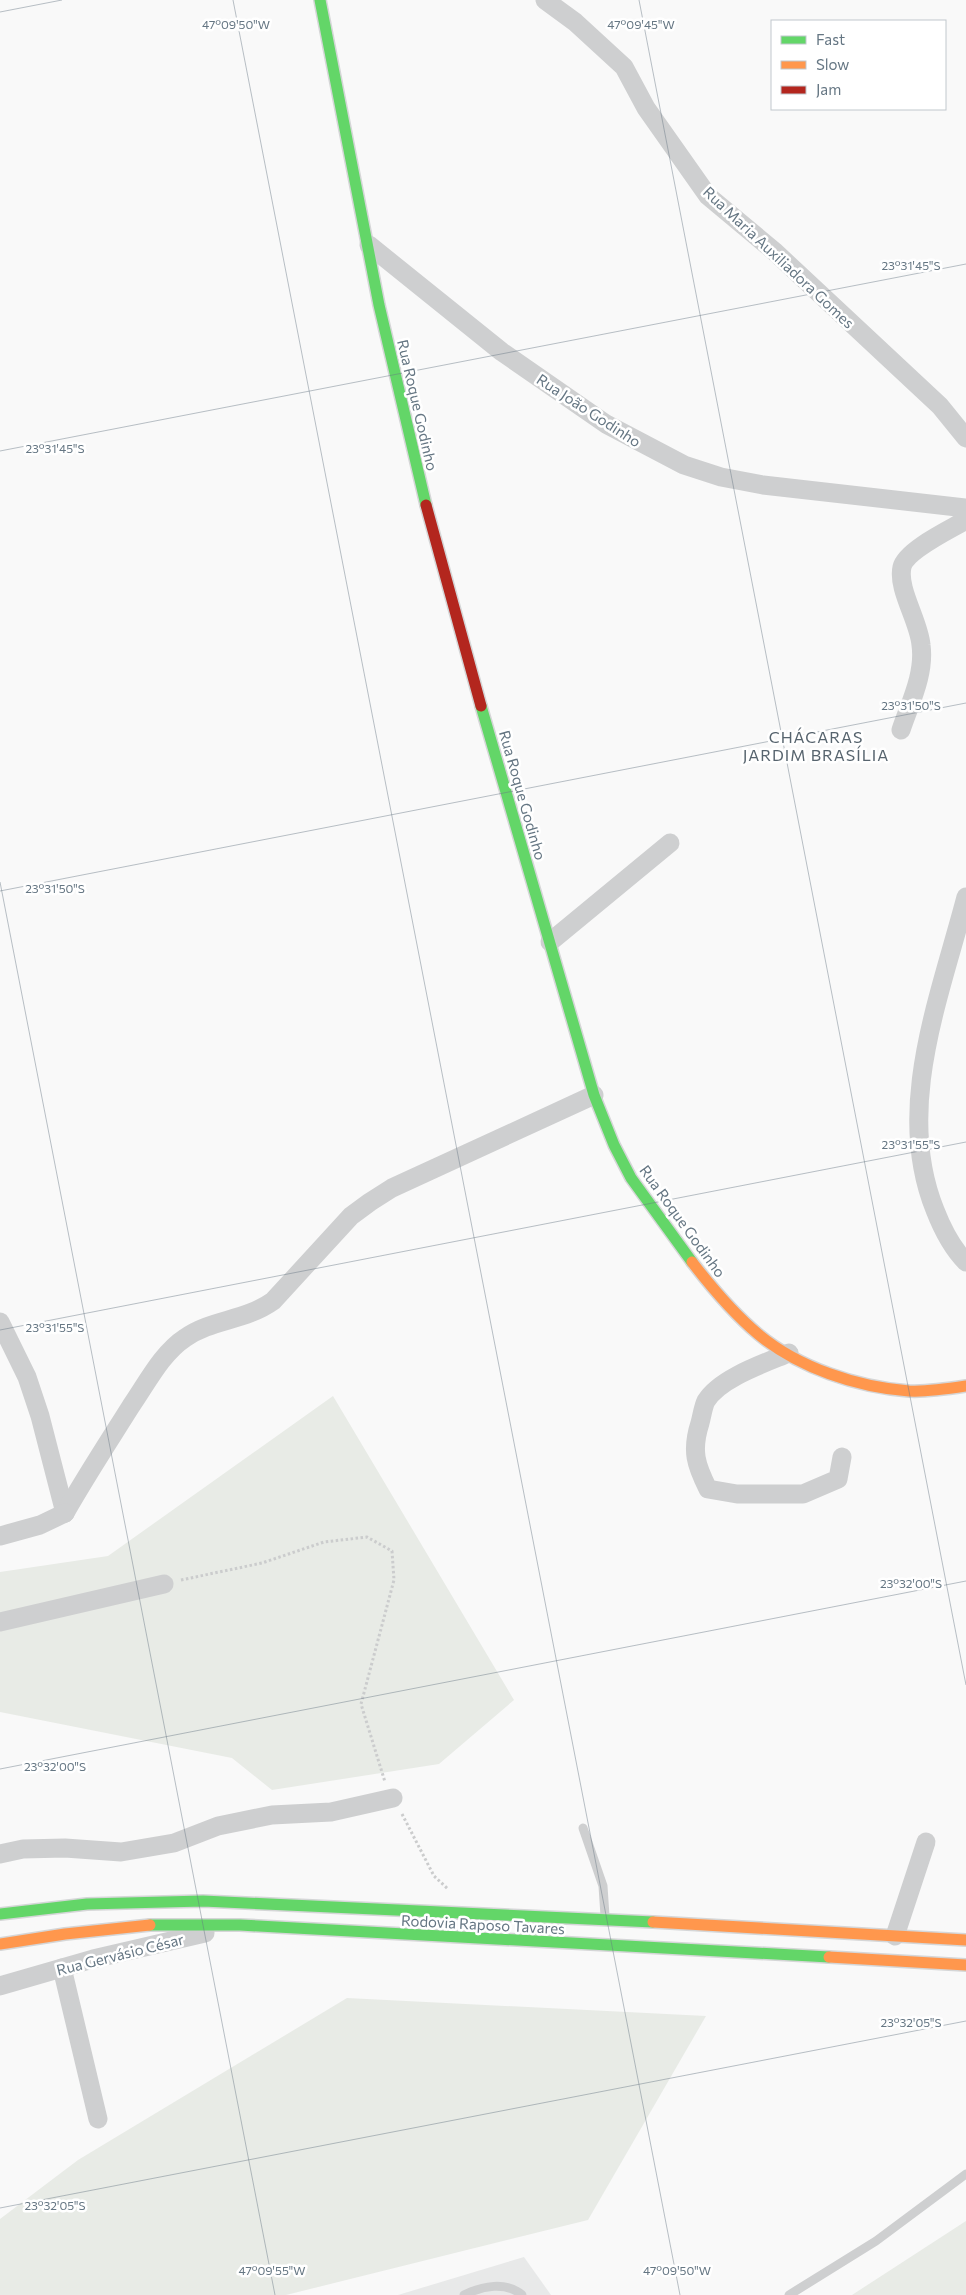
<svg xmlns="http://www.w3.org/2000/svg" width="966" height="2295" font-family="Commissioner,sans-serif">
<style>
.built{fill:#e8e9e9}
.green{fill:#e8ebe6}
.lines{fill:none;stroke-linecap:round;stroke-linejoin:round}
.fast-casing{stroke:#d5d6d7;stroke-width:14}
.slow-casing{stroke:#d5d6d7;stroke-width:14}
.jam-casing{stroke:#d5d6d7;stroke-width:14}
.path{stroke:#cbcccd;stroke-width:3;stroke-dasharray:2.5 2.5;stroke-linecap:butt}
.lane{stroke:#cecfd0;stroke-width:9}
.street{stroke:#cecfd0;stroke-width:19}
.fast{stroke:#63d668;stroke-width:11}
.slow{stroke:#ff974d;stroke-width:11}
.jam{stroke:#b3261e;stroke-width:11}
.ticks{fill:none;stroke:#657683;stroke-width:1;stroke-opacity:0.45}
.labels{text-anchor:middle;dominant-baseline:central;stroke-width:5;stroke-linejoin:round;paint-order:stroke}
.street-label{font-size:15px;fill:#657683;stroke:#fff}
.neighbourhood-label{font-size:16px;letter-spacing:1px;fill:#57646e;stroke:#fff}
.ticks-label{font-size:12px;text-anchor:middle;fill:#657683;stroke:#fff;stroke-width:5;stroke-linejoin:round;paint-order:stroke}
</style>
<rect width="100%" height="100%" fill="#f9f9f9"/>
<!-- built -->
<path class="built" d="M524 2257 551 2295H398Z"/>
<!-- green -->
<g class="green">
<path d="M333 1396 514 1700 439 1764 272 1790 232 1758 0 1712V1572L108 1556Z"/>
<path d="M347 1998 706 2016 588 2220 286 2295H0V2219L78 2160Z"/>
<path d="M966 2221V2295H852Z"/>
</g>
<g class="lines">
<!-- fast casing -->
<g class="fast-casing">
<g id="fast">
<path d="M320 0 379 305 426 505"/>
<path d="M481 706 594 1095 614 1145 631 1178 692 1262"/>
<path d="M0 1914 87 1904 203 1901 653 1922"/>
<path d="M150 1925H240L829 1957"/>
</g>
</g>
<!-- slow casing -->
<g class="slow-casing">
<g id="slow">
<path d="M692 1262C712 1288 733 1313 758 1334 799 1368 857 1387 909 1391 928 1392 947 1389 966 1386"/>
<path d="M653 1922 966 1940"/>
<path d="M0 1944 65 1934 150 1925"/>
<path d="M829 1957 966 1965"/>
</g>
</g>
<!-- jam casing -->
<g class="jam-casing">
<path id="jam" d="M426 505 481 706"/>
</g>
<!-- path -->
<g class="path">
<path d="M181 1580 262 1563 324 1542 367 1537 392 1551 394 1580 361 1704 385 1782"/>
<path d="M402 1814 434 1876 448 1889"/>
</g>
<!-- lane -->
<g class="lane">
<path d="M583 1828 603 1886 605 1916"/>
<path d="M464 2295C482 2286 506 2281 522 2295"/>
<path d="M789 2295 876 2241 966 2174"/>
</g>
<!-- street -->
<g class="street">
<path d="M545 0 575 22 624 67 646 108 708 196 774 251 940 406 966 438"/>
<path d="M369 245 502 352 606 424 684 465 721 477 763 485 966 508"/>
<path d="M901 730C910 703 925 674 921 645 919 621 897 589 902 567 906 550 951 529 966 520"/>
<path d="M966 897C940 997 894 1109 935 1210 942 1228 952 1248 966 1262"/>
<path d="M550 942 670 843"/>
<path d="M0 1322 27 1377 40 1416 65 1513"/>
<path d="M789 1353C765 1363 720 1378 706 1401 703 1407 702 1416 700 1423 691 1451 696 1465 708 1489L737 1494H803L838 1479 842 1457"/>
<path d="M65 1513C86 1476 109 1441 131 1406 147 1383 162 1353 185 1338 212 1319 245 1321 273 1301L351 1216 370 1202 392 1188 594 1095"/>
<path d="M0 1536 40 1525 65 1513"/>
<path d="M0 1622 164 1584"/>
<path d="M0 1854 23 1849 65 1848 121 1852 174 1843 218 1826 272 1815 331 1812 393 1798"/>
<path d="M895 1936 926 1842"/>
<path d="M62 1968 98 2119"/>
<path d="M0 1986 93 1959 205 1933"/>
</g>
<!-- fast -->
<use href="#fast" class="fast"/>
<!-- slow -->
<use href="#slow" class="slow"/>
<!-- jam -->
<use href="#jam" class="jam"/>
</g>
<!-- ticks -->
<path class="ticks" d="M233 0 680 2295M639 0 966 1685M0 12 62 0M0 451 966 264M0 882 275 2295M0 891 966 703M0 1330 966 1142M0 1769 966 1581M0 2208 966 2021"/>
<g class="labels">
<!-- street labels -->
<g class="street-label">
<text transform="translate(779 257) rotate(43)">Rua Maria Auxiliadora Gomes</text>
<text transform="translate(418 405) rotate(77)">Rua Roque Godinho</text>
<text transform="translate(589 410) rotate(33)">Rua João Godinho</text>
<text transform="translate(523 795) rotate(74)">Rua Roque Godinho</text>
<text transform="translate(683 1221) rotate(54)">Rua Roque Godinho</text>
<text transform="translate(483 1924) rotate(3)">Rodovia Raposo Tavares</text>
<text transform="translate(120 1954) rotate(-14)">Rua Gervásio César</text>
</g>
<!-- neighbourhood labels -->
<g class="neighbourhood-label">
<text x="816" y="736">CHÁCARAS<tspan x="816" dy="18">JARDIM BRASÍLIA</tspan></text>
</g>
</g>
<g class="ticks-label">
<text x="236" y="29">47°09'50"W</text>
<text x="641" y="29">47°09'45"W</text>
<text x="911" y="270">23°31'45"S</text>
<text x="55" y="453">23°31'45"S</text>
<text x="911" y="710">23°31'50"S</text>
<text x="55" y="893">23°31'50"S</text>
<text x="911" y="1149">23°31'55"S</text>
<text x="55" y="1332">23°31'55"S</text>
<text x="911" y="1588">23°32'00"S</text>
<text x="55" y="1771">23°32'00"S</text>
<text x="911" y="2027">23°32'05"S</text>
<text x="55" y="2210">23°32'05"S</text>
<text x="272" y="2275">47°09'55"W</text>
<text x="677" y="2275">47°09'50"W</text>
</g>
<!-- legend -->
<rect x="771" y="20" width="175" height="90" fill="#ffffff" stroke="#c1c8cd"/>
<rect x="781" y="36" width="25" height="8" fill="#63d668" stroke="#c1c8cd"/>
<text x="816" y="45" font-size="15" fill="#657683">Fast</text>
<rect x="781" y="61" width="25" height="8" fill="#ff974d" stroke="#c1c8cd"/>
<text x="816" y="70" font-size="15" fill="#657683">Slow</text>
<rect x="781" y="86" width="25" height="8" fill="#b3261e" stroke="#c1c8cd"/>
<text x="816" y="95" font-size="15" fill="#657683">Jam</text>
</svg>
